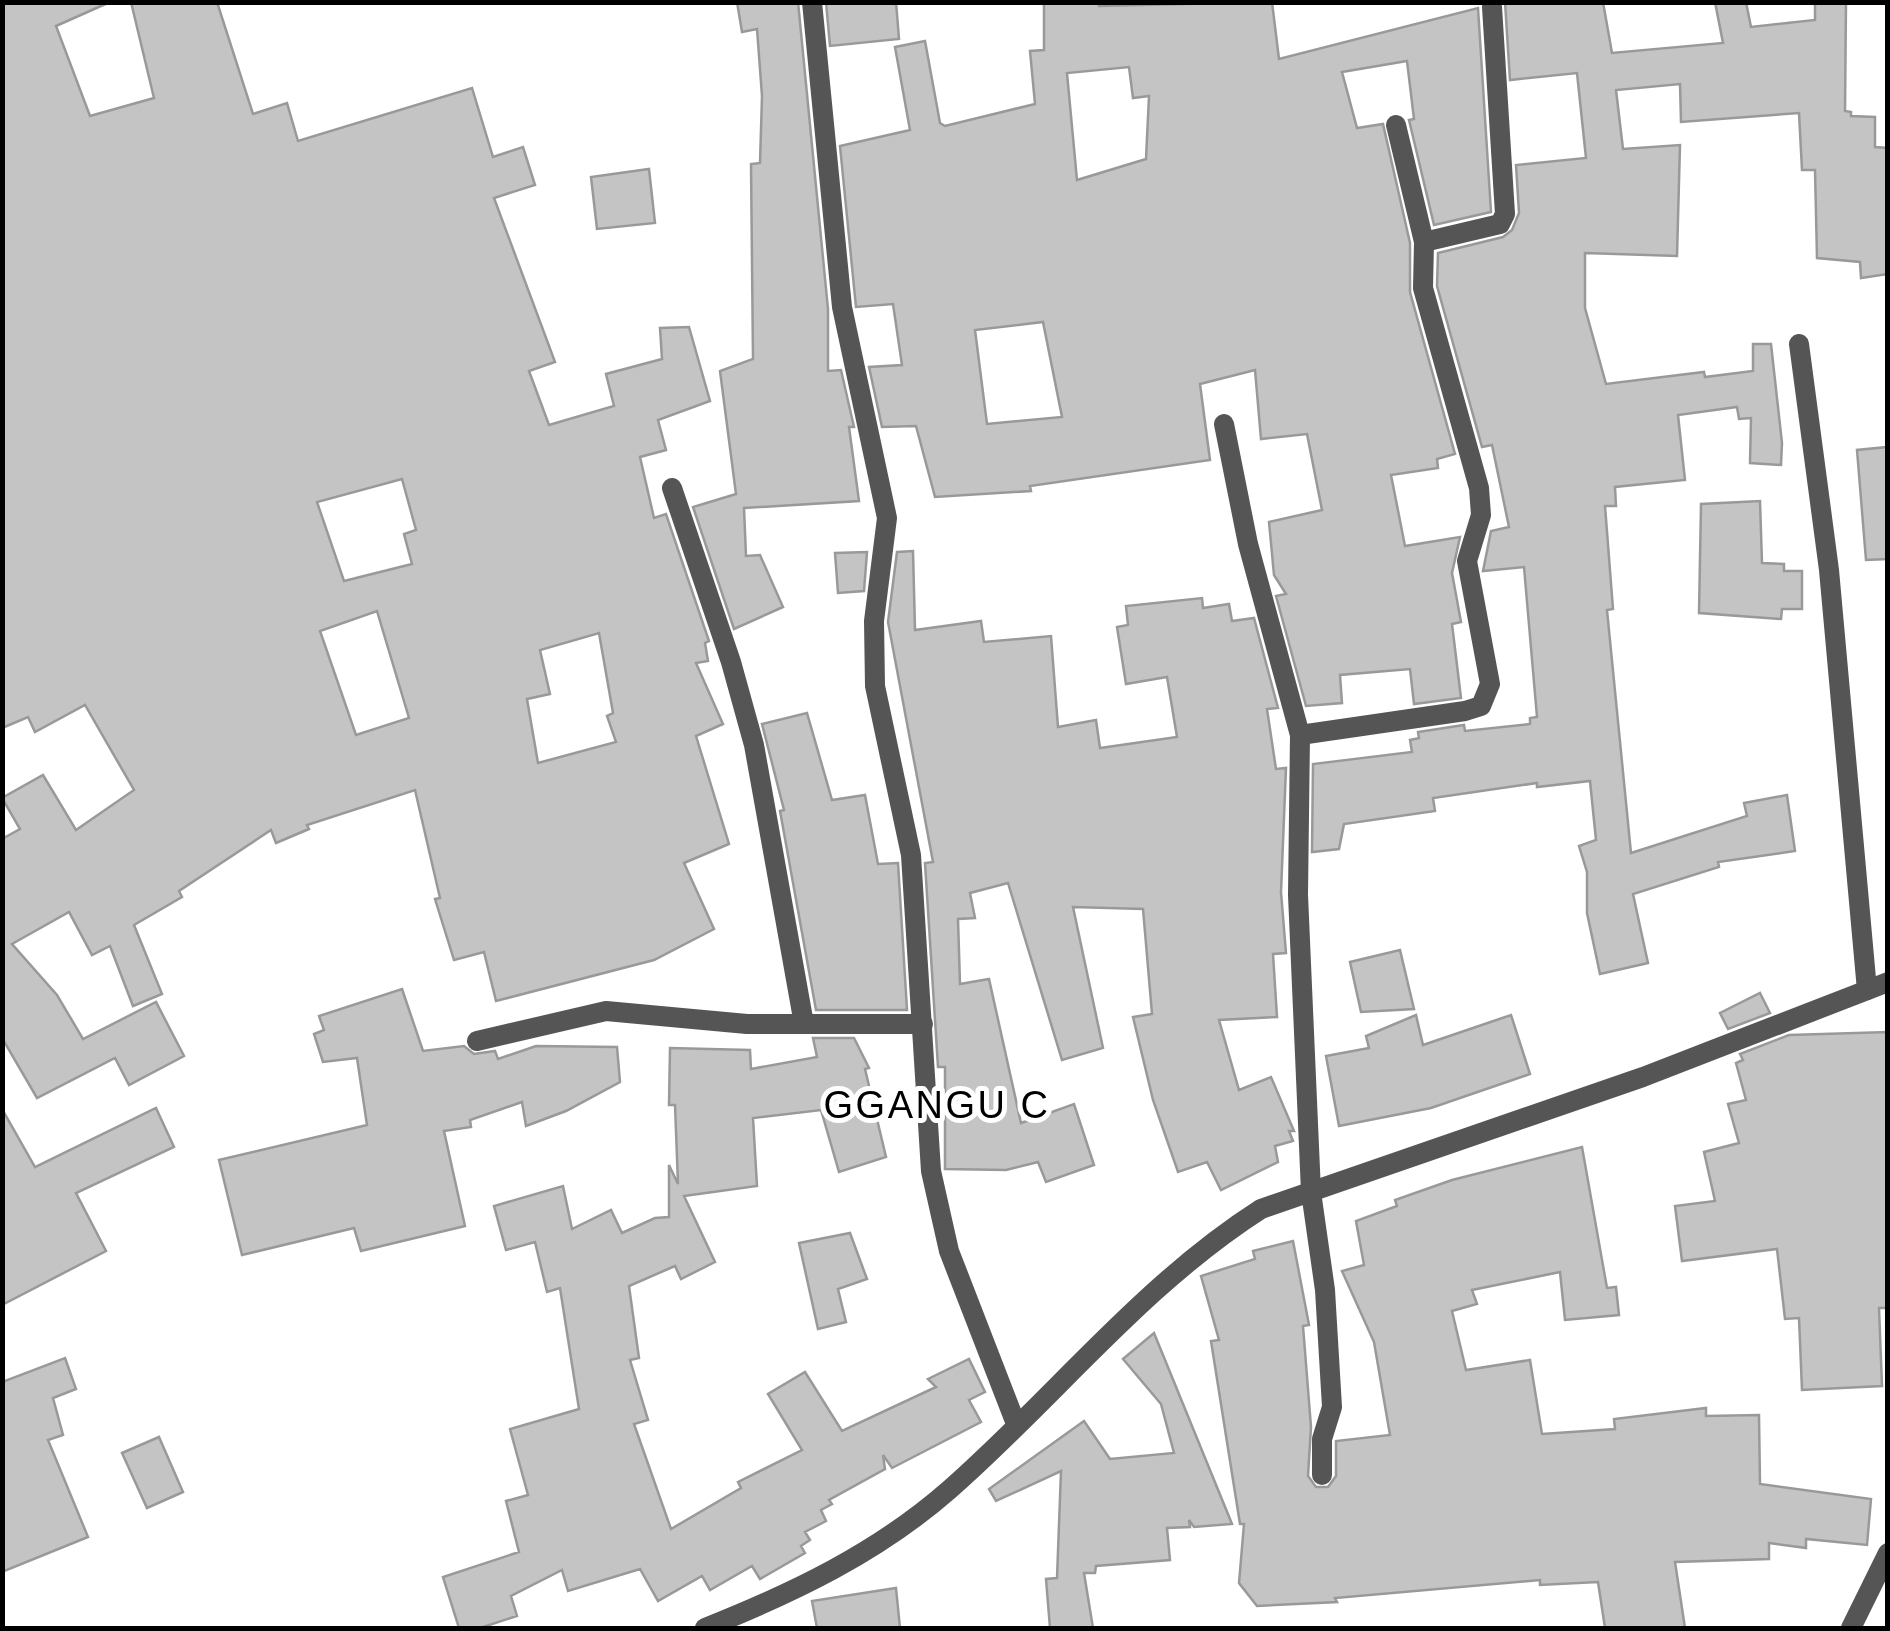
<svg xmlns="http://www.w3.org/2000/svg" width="1890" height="1631" font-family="Helvetica,sans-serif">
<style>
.building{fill:#c4c4c4;stroke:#999;stroke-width:2.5;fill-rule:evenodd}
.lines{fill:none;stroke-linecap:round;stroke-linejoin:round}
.street{stroke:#555;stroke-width:20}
.labels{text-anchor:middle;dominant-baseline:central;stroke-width:10;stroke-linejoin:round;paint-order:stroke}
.quarter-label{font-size:38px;letter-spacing:2.5px;fill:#000;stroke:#fff}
</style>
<rect width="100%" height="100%" fill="#fff"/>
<!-- building -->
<g class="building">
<path d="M2 2H110L56 26 90 116 154 98 131 2H217L253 114 287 103 298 141 472 88 493 157 523 147 535 185 494 198 555 362 529 371 549 425 614 406 606 374 662 359 660 328 689 327 710 401 658 420 666 450 640 457 654 518 666 514 709 641 705 643 708 661 696 663 723 724 696 736 729 844 684 863 714 929 654 960 496 1001 484 952 454 960 435 899 440 898 415 790 307 825 309 829 276 843 271 830 179 891 182 897 134 925 162 994 133 1006 110 946 92 955 69 912 12 944 57 995 83 1039 156 1002 184 1056 129 1085 115 1058 37 1098 2 1038V839L20 829 2 798 43 775 76 830 134 790 85 705 35 732 28 717 2 728ZM402 479 416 530 404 534 412 564 344 581 317 502ZM377 611 409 718 356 735 320 631ZM599 633 613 713 607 716 616 742 538 763 527 699 550 694 540 650Z"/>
<path d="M737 2H798L828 309V371L841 370 854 427H849L859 501 744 508 746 556 760 555 783 607 734 629 693 507 736 494 720 371 753 359 751 164 760 163 762 96 757 29 742 32Z"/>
<path d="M826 2H896L899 39 830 46Z"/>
<path d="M1044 2H1099V6L1272 2 1279 59 1478 8 1491 212 1434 225 1409 120 1414 119 1407 61 1342 72 1357 128 1383 124 1410 243V292L1455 454 1437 459 1438 468 1391 475 1405 546 1460 537 1452 573 1461 622 1452 624 1461 698 1414 704 1410 669 1340 675 1342 703 1306 706 1276 596 1286 594 1274 575 1269 522 1322 510 1307 434 1261 439 1255 370 1200 384 1210 460 1030 486 1031 491 935 497 916 426 882 427 869 367 902 365 893 304 856 307 840 146 910 130 895 47 925 41 940 123 945 126 1035 104 1030 51 1044 50ZM1129 67 1133 98 1149 96 1146 159 1077 180 1067 73ZM1043 322 1062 417 987 424 975 330Z"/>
<path d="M1505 2H1603L1612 53 1723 43 1715 2H1746L1751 27 1815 20V2H1846L1845 111 1851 112V116L1875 117V147L1888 148V274L1861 278 1860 262 1817 258 1815 170H1802L1799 113 1681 122 1680 84 1616 90 1623 149 1680 145 1677 256 1585 253V308L1606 384 1704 372 1705 377 1753 371V344H1771L1782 443 1781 465 1750 463 1751 418 1739 419 1737 407 1678 415 1685 480 1615 487 1616 506H1605L1613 609 1607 610 1631 853 1747 816 1744 803 1787 795 1795 851 1718 862 1719 867 1633 894 1648 963 1600 974 1587 913V872L1579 846 1596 840 1590 781 1537 787V783L1433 798 1435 811 1344 824 1339 849 1312 852 1313 764 1412 752 1410 740 1419 738 1418 732 1464 725 1465 731 1530 724V718L1537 717 1524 567 1483 571 1491 531 1509 527 1492 445 1482 447 1437 286 1438 253 1503 237 1512 230 1519 213 1516 165 1586 158 1577 73 1510 80Z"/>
<path d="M649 169 655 223 597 229 591 177Z"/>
<path d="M1888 447V559L1866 560 1857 450Z"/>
<path d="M1760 501 1762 563 1784 564V571H1802V609H1782L1781 619 1699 613 1701 504Z"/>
<path d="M913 551 915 630 981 621 984 642 1051 636 1058 727 1096 720 1100 748 1177 737 1167 677 1126 684 1117 627 1128 625 1126 606 1202 598 1203 608 1229 604 1232 621 1254 618 1278 708 1267 709 1276 769 1286 768 1281 892 1286 953 1273 954 1277 1017 1219 1020 1239 1090 1271 1077 1294 1131H1289L1293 1141 1275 1146 1278 1162 1221 1190 1207 1162 1178 1172 1153 1100 1133 1017 1152 1014 1143 909 1073 907 1103 1048 1062 1060 1008 883 970 893 975 918 958 919 960 984 989 979 1021 1123 1074 1104 1094 1165 1046 1182 1038 1162 1006 1170 945 1169V1067H938L925 863 933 862 888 622 897 552Z"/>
<path d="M867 552 864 591 838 593 835 553Z"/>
<path d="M807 713 832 800 865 795 878 864 898 863 907 1010H816L780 811 784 810 762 724Z"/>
<path d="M1400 950 1414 1009 1361 1012 1350 962Z"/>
<path d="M402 989 423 1051 464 1046 474 1054 495 1051 498 1059 536 1046 617 1047 620 1082 566 1111 526 1126 522 1102 470 1120 471 1127 444 1131 465 1226 361 1251 354 1228 242 1255 219 1160 367 1125 357 1058 323 1062 314 1034 324 1030 319 1016Z"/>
<path d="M1760 993 1770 1013 1728 1029 1720 1013Z"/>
<path d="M1416 1015 1423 1045 1511 1015 1530 1074 1431 1108 1339 1126 1326 1056 1369 1048 1366 1036Z"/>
<path d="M1888 1032 1887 1308H1879L1882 1386 1802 1390 1799 1318 1785 1319 1777 1249 1682 1261 1675 1206 1715 1201 1704 1152 1739 1143 1728 1104 1746 1100 1736 1063 1743 1060 1740 1054 1789 1035Z"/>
<path d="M813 1038H854L869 1068 865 1069 886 1157 839 1172 821 1110 753 1118 757 1186 684 1196 715 1262 681 1279 675 1266 629 1286 639 1358 630 1360 648 1420 634 1424 671 1529 741 1488 738 1482 802 1450 768 1394 805 1372 842 1431 936 1387 928 1379 969 1359 985 1392 969 1400 981 1422 892 1468 883 1455 885 1469 829 1500 832 1504 821 1510 826 1521 805 1532 810 1540 801 1546 805 1553 760 1579 752 1566 710 1590 702 1576 658 1601 640 1569 568 1591 562 1570 511 1596 517 1616 480 1628H459L443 1577 519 1552 506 1501 528 1495 510 1429 579 1409 560 1288 547 1292 535 1242 506 1250 494 1206 563 1186 572 1229 611 1210 622 1233 655 1218 669 1217V1165L678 1184 675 1105H669L670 1048 750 1050 751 1069 817 1057Z"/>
<path d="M156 1108 174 1147 76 1193 106 1251 2 1305V1109L35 1167Z"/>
<path d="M1582 1147 1607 1288 1616 1287 1619 1315 1565 1320 1560 1272 1472 1290 1477 1304 1452 1311 1466 1370 1530 1360 1542 1434 1615 1429 1614 1419 1706 1408V1416L1759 1415 1760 1484 1871 1499 1867 1545 1806 1539V1548L1769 1543V1559L1675 1562 1685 1628H1605L1598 1582 1540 1585V1580L1335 1598 1337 1602 1257 1606 1239 1583 1244 1524H1240L1211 1341 1219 1340 1201 1276 1255 1259 1253 1251 1293 1241 1309 1325 1303 1326 1311 1427 1308 1476 1316 1487H1328L1336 1476V1441L1390 1435 1374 1342 1342 1271 1364 1265 1356 1221 1397 1206 1395 1200 1452 1180Z"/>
<path d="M850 1233 867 1279 838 1289 846 1322 818 1329 799 1243Z"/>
<path d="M1154 1333 1232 1524 1194 1527 1189 1520 1190 1527 1167 1528 1170 1560 1096 1566 1095 1573H1084L1093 1628H1050L1046 1579 1057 1578 1061 1471 996 1501 989 1489 1084 1421 1110 1459 1174 1453 1161 1404 1123 1359Z"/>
<path d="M65 1358 76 1389 53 1398 63 1435 48 1440 88 1537 2 1572V1382Z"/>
<path d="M159 1437 183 1492 147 1508 122 1453Z"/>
<path d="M896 1588 900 1628H817L812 1601Z"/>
</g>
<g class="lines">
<!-- street -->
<g class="street">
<path d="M812 2 842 307 887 518 874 621 875 686 911 855 931 1171 949 1251 1016 1424"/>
<path d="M1424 242 1500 224 1505 214 1492 7"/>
<path d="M1799 344 1829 570 1867 990"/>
<path d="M1224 424 1248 544 1300 735 1298 895 1311 1192 1325 1290 1332 1407 1322 1439V1475"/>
<path d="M672 488 731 662 754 745 804 1024"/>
<path d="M1300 735 1465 711 1481 706 1490 684 1467 561 1481 515 1479 488 1423 288 1424 242 1396 125"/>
<path d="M477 1041 606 1011 747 1024H923"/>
<path d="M705 1628C793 1593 877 1553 949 1490 1055 1397 1142 1285 1261 1209L1643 1077 1888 982"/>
<path d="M1851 1628 1888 1553"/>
</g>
</g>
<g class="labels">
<!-- quarter labels -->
<g class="quarter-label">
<text x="937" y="1105">GGANGU C</text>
</g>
</g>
<!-- border -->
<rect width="1890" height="1631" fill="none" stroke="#000000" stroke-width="10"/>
</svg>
